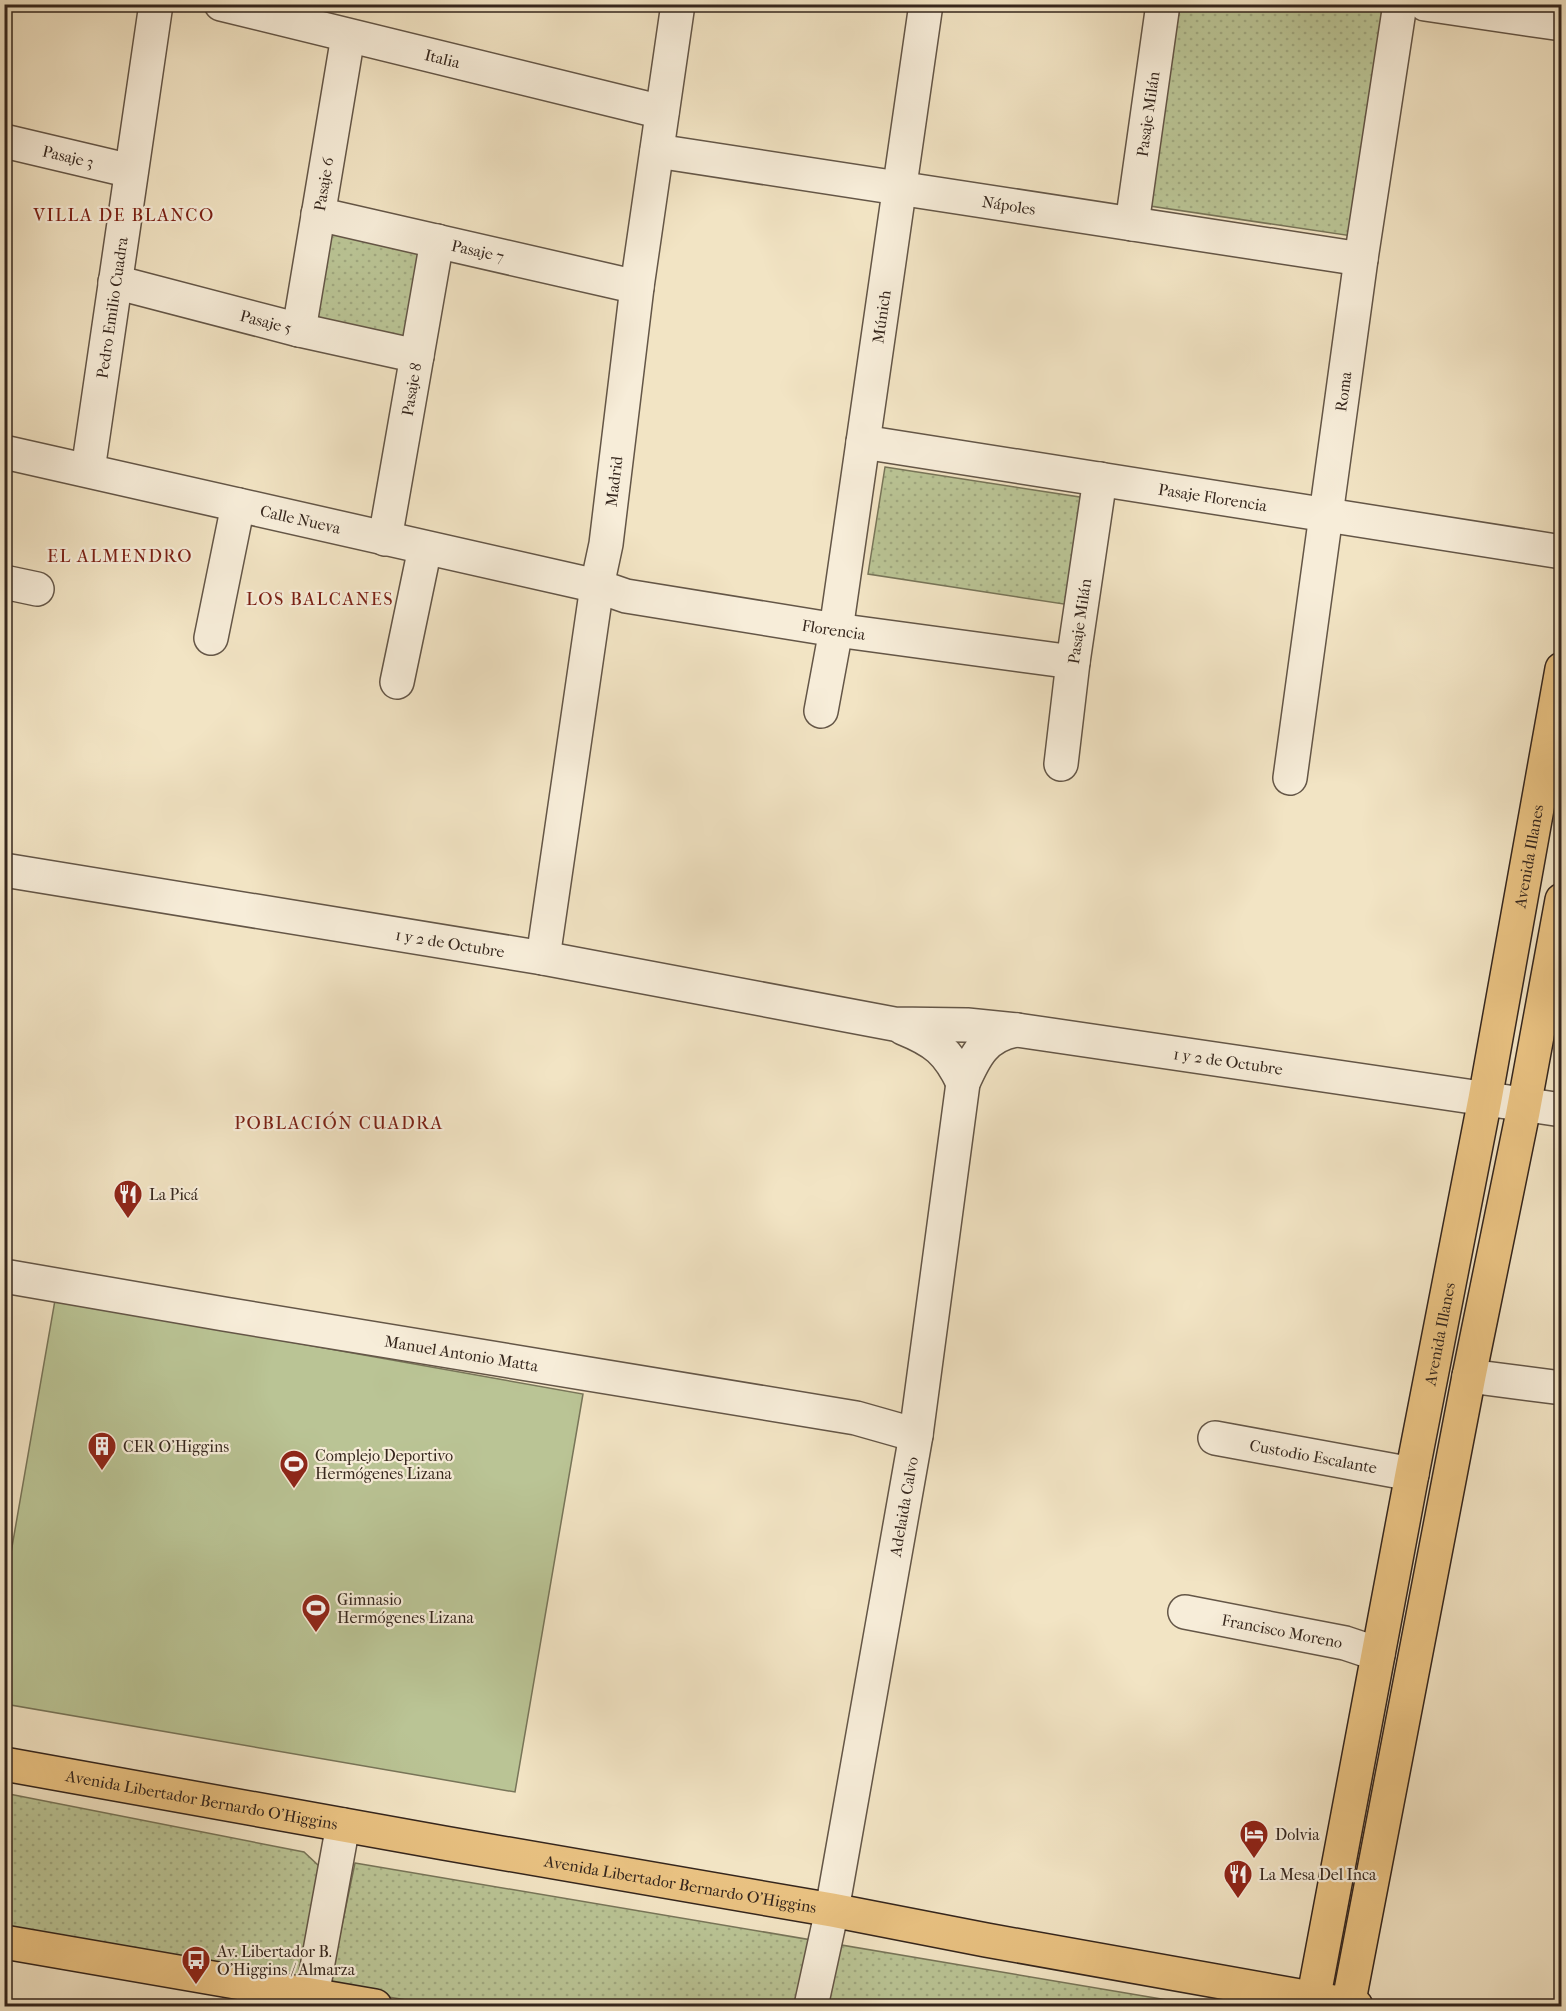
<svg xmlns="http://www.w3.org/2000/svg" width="1566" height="2011" font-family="'IM FELL French Canon',serif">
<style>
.green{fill:url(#green-dots);stroke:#787559;stroke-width:1.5}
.pitch{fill:#bac495;stroke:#787559;stroke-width:1.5}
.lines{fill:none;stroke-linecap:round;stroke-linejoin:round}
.minor-casing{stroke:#645647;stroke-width:36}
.major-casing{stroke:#35261d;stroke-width:36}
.minor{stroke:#f7edd9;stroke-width:33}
.major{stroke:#e9c282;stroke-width:33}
.labels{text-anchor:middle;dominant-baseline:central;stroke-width:4.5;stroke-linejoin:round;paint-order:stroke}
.street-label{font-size:16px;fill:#35261d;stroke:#f7edd9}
.poi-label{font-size:16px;fill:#35261d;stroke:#f7edd9;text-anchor:start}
.neighbourhood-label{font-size:18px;letter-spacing:1.5px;fill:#7a1f14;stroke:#f7edd9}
</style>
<defs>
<pattern id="green-dots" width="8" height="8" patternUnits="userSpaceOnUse" patternTransform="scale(1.5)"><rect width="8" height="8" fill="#bac495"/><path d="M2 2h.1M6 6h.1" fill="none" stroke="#a0a880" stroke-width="1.8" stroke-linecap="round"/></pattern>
</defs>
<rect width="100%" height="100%" fill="#f2e4c4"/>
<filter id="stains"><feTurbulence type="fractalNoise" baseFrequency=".00333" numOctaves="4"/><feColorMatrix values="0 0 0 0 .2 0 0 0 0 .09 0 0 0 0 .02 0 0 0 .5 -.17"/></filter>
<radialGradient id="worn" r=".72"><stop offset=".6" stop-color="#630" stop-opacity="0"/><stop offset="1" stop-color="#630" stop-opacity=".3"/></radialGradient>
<!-- green -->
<g class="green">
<path d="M1180 5H1333L1386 12 1352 236 1150 206Z"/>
<path d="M328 223 426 245 405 341 307 320Z"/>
<path d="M885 467 1086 498 1070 605 868 574Z"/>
<path d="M4 1793 304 1852 319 1866 303 1968 299 1975 289 1981 5 1932Z"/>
<path d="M355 1863 1203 2006H442L329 1987Z"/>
</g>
<!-- pitch -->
<path class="pitch" d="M55 1300 583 1394 515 1792 5 1704V1587Z"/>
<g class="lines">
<!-- minor casing -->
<g class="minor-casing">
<g id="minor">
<path id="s1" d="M221 4 662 112"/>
<path d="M1425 4 1562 24"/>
<path id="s2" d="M4 141 131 171"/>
<path id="s3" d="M657 151 1361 259"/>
<path id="s4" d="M318 214 637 287"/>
<path id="s5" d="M1132 224 1163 4"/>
<path id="s6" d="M115 282 299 330 417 356"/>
<path id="s7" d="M299 330 348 36"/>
<path id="s8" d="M863 442 1562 552"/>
<path id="s9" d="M4 452 597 586 626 596 836 630 1073 662"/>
<path id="s10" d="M88 470 156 4"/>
<path id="s11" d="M385 539 437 241"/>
<path d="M4 582 37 589"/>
<path d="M211 638 238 505"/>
<path d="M397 682 425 548"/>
<path id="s12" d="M821 711 836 630 926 4"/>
<path id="s13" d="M1061 764 1073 662 1100 479"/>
<path id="s14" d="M1290 778 1361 259 1400 4"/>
<path id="s15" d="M4 870 543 958 894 1024 967 1025 1017 1030 1562 1110"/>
<path id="s16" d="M543 958 597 586 606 544 637 287 678 4"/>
<path d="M903 1028C935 1041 948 1051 963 1083"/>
<path id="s17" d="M4 1276 224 1314 856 1418 916 1435"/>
<path d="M1469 1376 1562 1388"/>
<path id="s18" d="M1215 1438 1412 1474"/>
<path id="s19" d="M1185 1612 1345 1643 1378 1654"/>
<path d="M310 2006 343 1825"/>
<path id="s20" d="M811 2006 832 1910 916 1435 963 1083C975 1056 985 1035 1017 1030"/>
</g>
</g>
<!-- major casing -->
<g class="major-casing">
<g id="major">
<path id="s21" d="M4 1764 444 1843 832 1910 986 1940 1356 2006"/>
<path d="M4 1942 375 2006"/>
<path id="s22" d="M1312 2006 1412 1474 1485 1099 1562 669"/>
<path d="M1348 2006 1469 1376 1523 1112 1562 900"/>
</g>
</g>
<!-- minor -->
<use href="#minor" class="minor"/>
<!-- major -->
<use href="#major" class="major"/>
</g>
<!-- icons -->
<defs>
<g id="restaurant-pin" transform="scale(1.5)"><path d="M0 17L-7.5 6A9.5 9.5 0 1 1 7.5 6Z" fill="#8f2418" stroke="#f7edd9"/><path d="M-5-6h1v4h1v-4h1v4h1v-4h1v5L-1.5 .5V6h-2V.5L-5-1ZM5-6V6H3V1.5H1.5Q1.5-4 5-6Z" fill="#fff"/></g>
<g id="building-pin" transform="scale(1.5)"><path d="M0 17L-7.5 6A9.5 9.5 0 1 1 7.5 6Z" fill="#8f2418" stroke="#f7edd9"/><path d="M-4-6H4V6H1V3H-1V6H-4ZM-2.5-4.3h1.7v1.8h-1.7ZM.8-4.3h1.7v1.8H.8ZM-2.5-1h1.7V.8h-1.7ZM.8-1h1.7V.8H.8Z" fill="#fff"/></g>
<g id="stadium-pin" transform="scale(1.5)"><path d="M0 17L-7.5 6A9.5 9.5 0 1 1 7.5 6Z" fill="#8f2418" stroke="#f7edd9"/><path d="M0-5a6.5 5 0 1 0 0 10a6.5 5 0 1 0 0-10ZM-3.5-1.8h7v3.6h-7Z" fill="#fff"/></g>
<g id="hotel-pin" transform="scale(1.5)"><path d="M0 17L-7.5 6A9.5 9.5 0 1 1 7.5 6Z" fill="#8f2418" stroke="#f7edd9"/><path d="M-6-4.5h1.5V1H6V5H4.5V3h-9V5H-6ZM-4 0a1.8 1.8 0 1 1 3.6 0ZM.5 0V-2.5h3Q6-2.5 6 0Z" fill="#fff"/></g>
<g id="bus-pin" transform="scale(1.5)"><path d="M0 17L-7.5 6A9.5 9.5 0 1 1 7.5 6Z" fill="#8f2418" stroke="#f7edd9"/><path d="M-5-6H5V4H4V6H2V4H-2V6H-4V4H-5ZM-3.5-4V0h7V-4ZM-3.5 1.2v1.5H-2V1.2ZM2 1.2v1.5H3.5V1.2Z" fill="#fff"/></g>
</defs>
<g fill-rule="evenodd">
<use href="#restaurant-pin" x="128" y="1194"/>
<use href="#building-pin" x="102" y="1446"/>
<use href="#stadium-pin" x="294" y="1464"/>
<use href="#stadium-pin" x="316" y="1608"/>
<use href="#hotel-pin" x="1254" y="1834"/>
<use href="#restaurant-pin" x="1238" y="1874"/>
<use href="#bus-pin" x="196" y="1960"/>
</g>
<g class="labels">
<!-- street labels -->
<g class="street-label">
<text stroke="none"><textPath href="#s1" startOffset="228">Italia</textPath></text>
<text stroke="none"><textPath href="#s5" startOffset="111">Pasaje Milán</textPath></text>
<text stroke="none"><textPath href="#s2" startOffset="66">Pasaje 3</textPath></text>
<text stroke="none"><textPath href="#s7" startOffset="148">Pasaje 6</textPath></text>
<text stroke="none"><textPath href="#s3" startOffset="356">Nápoles</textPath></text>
<text stroke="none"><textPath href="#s4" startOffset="164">Pasaje 7</textPath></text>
<text stroke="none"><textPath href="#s10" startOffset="164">Pedro Emilio Cuadra</textPath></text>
<text stroke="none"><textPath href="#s12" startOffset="399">Múnich</textPath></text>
<text stroke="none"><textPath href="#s6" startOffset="156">Pasaje 5</textPath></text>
<text stroke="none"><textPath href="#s11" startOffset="152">Pasaje 8</textPath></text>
<text stroke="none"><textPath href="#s14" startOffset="390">Roma</textPath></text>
<text stroke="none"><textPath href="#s16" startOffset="482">Madrid</textPath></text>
<text stroke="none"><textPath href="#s8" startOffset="354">Pasaje Florencia</textPath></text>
<text stroke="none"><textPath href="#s9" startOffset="304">Calle Nueva</textPath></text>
<text stroke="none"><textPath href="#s13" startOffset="144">Pasaje Milán</textPath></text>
<text stroke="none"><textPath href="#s9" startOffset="849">Florencia</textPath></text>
<text stroke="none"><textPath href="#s22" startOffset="1170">Avenida Illanes</textPath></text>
<text stroke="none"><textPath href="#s15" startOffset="452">1 y 2 de Octubre</textPath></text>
<text stroke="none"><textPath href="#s15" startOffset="1240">1 y 2 de Octubre</textPath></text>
<text stroke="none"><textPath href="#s22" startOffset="684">Avenida Illanes</textPath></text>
<text stroke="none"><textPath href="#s17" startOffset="464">Manuel Antonio Matta</textPath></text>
<text stroke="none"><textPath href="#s18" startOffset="100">Custodio Escalante</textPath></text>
<text stroke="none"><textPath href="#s20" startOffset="508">Adelaida Calvo</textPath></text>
<text stroke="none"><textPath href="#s19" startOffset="99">Francisco Moreno</textPath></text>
<text stroke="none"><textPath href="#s21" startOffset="201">Avenida Libertador Bernardo O'Higgins</textPath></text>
<text stroke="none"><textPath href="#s21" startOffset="687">Avenida Libertador Bernardo O'Higgins</textPath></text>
</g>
<!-- poi labels -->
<g class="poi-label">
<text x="149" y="1194">La Picá</text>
<text x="123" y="1446">CER O'Higgins</text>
<text x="315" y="1455">Complejo Deportivo<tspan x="315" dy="18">Hermógenes Lizana</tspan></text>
<text x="337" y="1599">Gimnasio<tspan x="337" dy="18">Hermógenes Lizana</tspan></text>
<text x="1275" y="1834">Dolvia</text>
<text x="1259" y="1874">La Mesa Del Inca</text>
<text x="217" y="1951">Av. Libertador B.<tspan x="217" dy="18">O'Higgins / Almarza</tspan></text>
</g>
<!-- neighbourhood labels -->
<g class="neighbourhood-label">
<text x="124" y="215">VILLA DE BLANCO</text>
<text x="120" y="556">EL ALMENDRO</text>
<text x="320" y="599">LOS BALCANES</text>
<text x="339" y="1123">POBLACIÓN CUADRA</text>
</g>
</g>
<!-- margin -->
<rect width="1566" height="2011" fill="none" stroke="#f2e4c4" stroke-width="24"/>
<rect x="6" y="6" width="1554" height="1999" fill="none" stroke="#35261d" stroke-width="3"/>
<rect x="12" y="12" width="1542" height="1987" fill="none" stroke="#35261d" stroke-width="1.5"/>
<rect width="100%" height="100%" filter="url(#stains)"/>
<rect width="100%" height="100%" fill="url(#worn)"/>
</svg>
